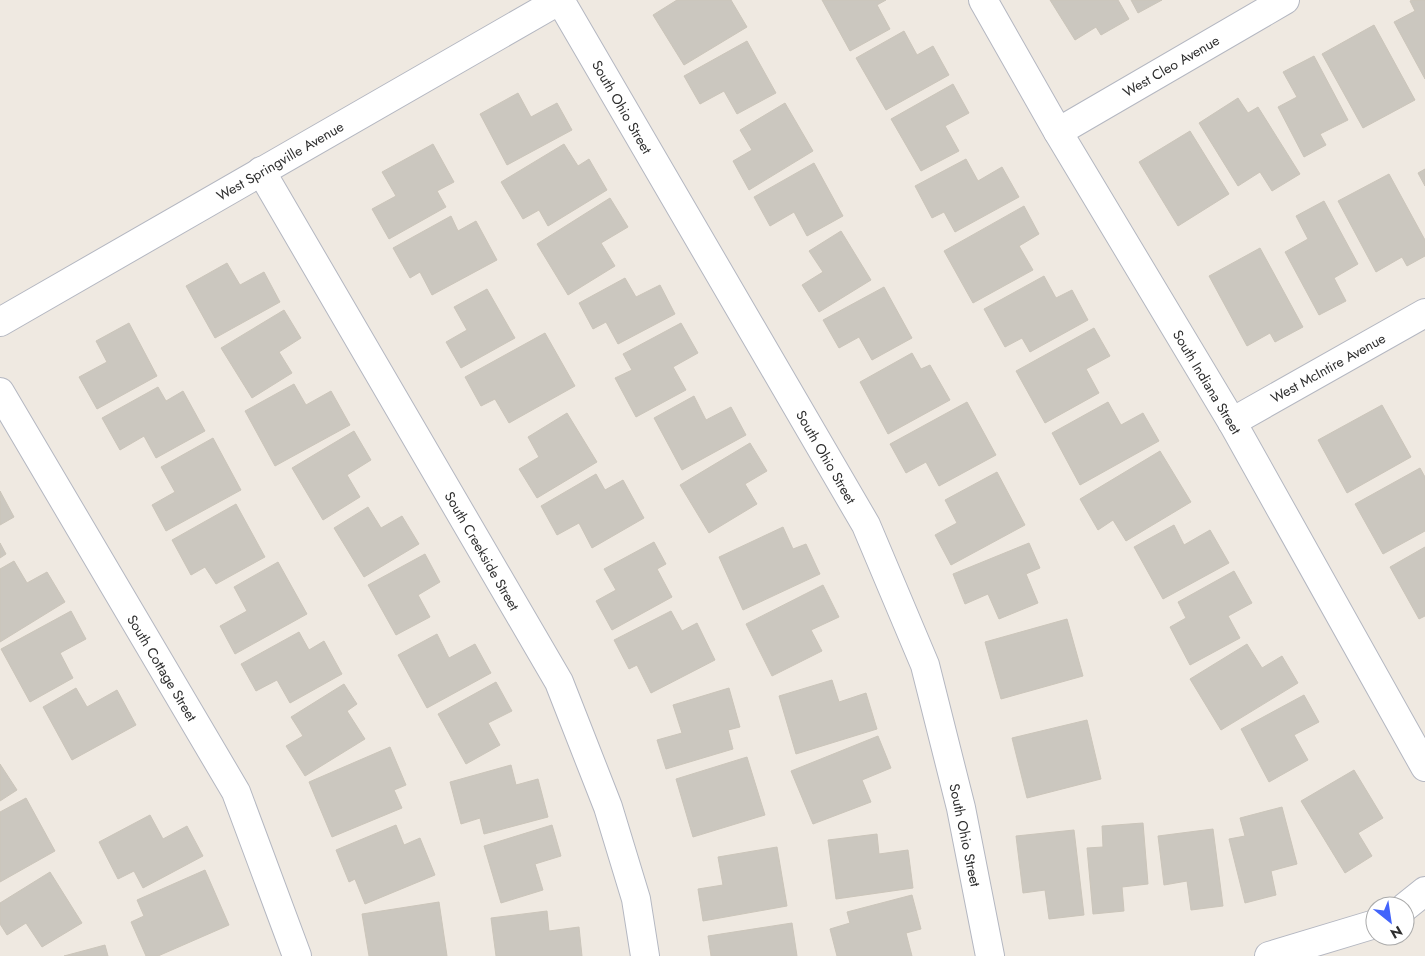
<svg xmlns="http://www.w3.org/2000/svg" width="1425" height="956" font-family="Jost,sans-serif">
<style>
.building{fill:#cbc7bf;stroke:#cbc5ba}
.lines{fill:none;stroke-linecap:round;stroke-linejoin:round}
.minor-casing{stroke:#b4b7c1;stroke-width:30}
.minor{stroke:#fff;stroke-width:28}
.labels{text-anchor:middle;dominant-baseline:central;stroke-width:5;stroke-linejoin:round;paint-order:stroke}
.street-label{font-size:14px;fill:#2e2e2e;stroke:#fff}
</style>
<rect width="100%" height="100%" fill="#efe9e1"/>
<!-- building -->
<g class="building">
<path d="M677 0H731L747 27 684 65 653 15Z"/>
<path d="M822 0H886L877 5 890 29 850 51Z"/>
<path d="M1050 0H1118L1129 19 1101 35 1096 27 1075 40Z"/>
<path d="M1131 0H1162L1138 13Z"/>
<path d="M1412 0H1425V79L1394 22 1415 11 1410 1Z"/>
<path d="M1374 25 1415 100 1363 128 1322 54Z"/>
<path d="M904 31 917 55 933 46 949 75 886 110 856 58Z"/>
<path d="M747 41 776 93 737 114 724 91 700 104 684 76Z"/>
<path d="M1314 56 1348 120 1320 134 1326 145 1304 157 1278 107 1297 97 1283 72Z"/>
<path d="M953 84 969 113 945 126 959 151 921 171 891 119Z"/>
<path d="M518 93 531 117 557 103 572 130 507 165 480 114Z"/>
<path d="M1238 98 1248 113 1258 107 1300 174 1272 191 1260 172 1238 186 1199 123Z"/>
<path d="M785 103 813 151 749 190 733 161 752 150 740 130Z"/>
<path d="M1190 131 1229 194 1178 226 1139 162Z"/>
<path d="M433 144 454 182 437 191 446 207 389 239 372 209 396 196 382 172Z"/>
<path d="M564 144 578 166 589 159 607 190 548 226 539 210 523 219 501 182Z"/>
<path d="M966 159 978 181 1002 167 1019 197 955 232 944 212 932 218 915 186Z"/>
<path d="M814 163 843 216 807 236 794 212 770 226 754 197Z"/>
<path d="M1425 169V186L1418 173Z"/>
<path d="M1389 174 1425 240V256L1407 266 1402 257 1376 272 1338 201Z"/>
<path d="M610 198 628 227 601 243 615 266 568 295 537 244Z"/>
<path d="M1324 201 1358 264 1334 278 1346 301 1319 315 1285 252 1308 239 1296 216Z"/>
<path d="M1024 206 1039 234 1019 246 1033 270 973 303 944 251Z"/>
<path d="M451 216 458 231 476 221 497 260 432 295 420 272 410 278 393 248Z"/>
<path d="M841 231 871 280 819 312 802 285 823 272 809 251Z"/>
<path d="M1260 248 1303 327 1275 342 1270 333 1247 346 1209 276Z"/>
<path d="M227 263 240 285 264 272 280 302 215 338 186 286Z"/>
<path d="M1044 276 1056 298 1072 290 1088 320 1030 352 1022 338 1005 347 984 309Z"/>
<path d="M625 278 636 297 660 285 675 314 618 344 606 322 593 329 579 303Z"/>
<path d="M884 287 912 338 872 360 859 337 839 348 823 320Z"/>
<path d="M487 289 515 338 461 368 446 342 467 330 454 307Z"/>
<path d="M284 310 301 338 279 352 292 373 252 398 221 348Z"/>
<path d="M129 323 157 376 97 409 79 377 107 362 96 341Z"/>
<path d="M681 323 698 353 673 367 686 390 636 417 615 378 632 370 623 354Z"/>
<path d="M1094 328 1110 356 1086 369 1099 393 1045 423 1016 371Z"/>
<path d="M545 333 575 386 509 423 495 399 481 406 465 377Z"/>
<path d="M912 353 921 369 930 365 950 400 888 434 860 382Z"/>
<path d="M294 384 306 405 331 391 350 425 275 466 245 411Z"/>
<path d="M158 387 166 401 183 391 205 431 156 458 144 436 120 450 102 418Z"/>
<path d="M694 396 706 420 731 407 746 435 682 470 654 418Z"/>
<path d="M967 402 996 455 939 486 926 462 906 473 890 444Z"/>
<path d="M1108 402 1121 425 1143 413 1159 441 1080 485 1052 433Z"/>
<path d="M1382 405 1411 457 1347 493 1318 440Z"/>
<path d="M567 413 597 462 537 498 519 469 539 457 528 437Z"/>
<path d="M354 431 371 460 347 475 360 497 323 520 292 468Z"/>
<path d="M213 438 241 490 166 531 152 505 175 492 161 467Z"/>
<path d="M750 443 767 471 745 484 757 504 709 533 680 485Z"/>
<path d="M1160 451 1191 502 1126 541 1113 520 1098 530 1080 499Z"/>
<path d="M1420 468 1425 477V531L1383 554 1355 504Z"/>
<path d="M997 472 1025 525 951 565 935 535 957 523 945 500Z"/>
<path d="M596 474 605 490 623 480 644 518 592 548 579 523 557 535 541 506Z"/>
<path d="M0 491 14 517 0 525Z"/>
<path d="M236 504 265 557 216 584 205 567 191 575 172 540Z"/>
<path d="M368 507 381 528 402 516 419 544 364 577 334 528Z"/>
<path d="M1174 525 1184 545 1210 530 1229 563 1163 599 1134 547Z"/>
<path d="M783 527 793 549 806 544 820 574 743 610 719 557Z"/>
<path d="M654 542 666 564 657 569 672 597 612 630 596 601 616 590 604 569Z"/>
<path d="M0 543 6 554 0 558Z"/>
<path d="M1029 543 1040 568 1026 574 1038 603 999 619 988 594 965 604 953 574Z"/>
<path d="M1425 547V616L1419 619 1390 567Z"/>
<path d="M425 554 440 582 418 595 430 617 396 635 368 585Z"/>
<path d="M14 561 27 583 47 572 65 602 0 642V569Z"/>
<path d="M278 562 307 614 235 654 220 626 247 611 234 587Z"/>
<path d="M1234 571 1252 603 1228 616 1240 638 1190 665 1170 627 1186 618 1178 602Z"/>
<path d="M823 585 839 617 811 630 822 651 772 676 746 624Z"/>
<path d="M71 611 86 639 60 653 73 678 30 702 1 649Z"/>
<path d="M671 611 682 631 697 623 715 660 651 693 637 665 629 669 614 640Z"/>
<path d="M1067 619 1083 676 1001 699 985 642Z"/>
<path d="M299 632 309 650 324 641 342 674 290 703 277 680 256 691 241 664Z"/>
<path d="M437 634 449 658 475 644 491 673 427 708 398 655Z"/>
<path d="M1247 644 1262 668 1282 656 1298 683 1221 730 1190 679Z"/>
<path d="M832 680 839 702 866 693 877 729 796 754 779 696Z"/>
<path d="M496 682 512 711 488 723 500 745 466 764 438 714Z"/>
<path d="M344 684 357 704 347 711 365 739 305 776 286 746 303 736 291 717Z"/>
<path d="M76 688 87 707 117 690 136 725 72 760 43 707Z"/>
<path d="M729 688 740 727 728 730 733 749 666 769 657 740 682 733 673 705Z"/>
<path d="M1304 695 1319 722 1294 735 1308 760 1269 782 1241 729Z"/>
<path d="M1087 720 1101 779 1027 798 1012 738Z"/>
<path d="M878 736 891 768 862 780 871 802 813 824 791 771Z"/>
<path d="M390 747 406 785 394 790 402 808 332 837 309 782Z"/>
<path d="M747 757 765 815 693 837 676 779Z"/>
<path d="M0 764 17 790 0 801Z"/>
<path d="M511 765 516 785 538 779 548 817 484 834 480 818 461 824 450 782Z"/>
<path d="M1354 770 1383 818 1358 833 1372 856 1345 873 1301 801Z"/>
<path d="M26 798 55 851 0 882V812Z"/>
<path d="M1282 807 1297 864 1271 871 1276 895 1245 903 1229 839 1245 836 1240 818Z"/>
<path d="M150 815 163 839 187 826 203 856 143 888 134 871 118 879 99 842Z"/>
<path d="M1143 823 1148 884 1122 887 1124 911 1093 914 1087 848 1103 847 1102 826Z"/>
<path d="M396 825 404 845 420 838 435 875 365 904 355 879 349 882 336 850Z"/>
<path d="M552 825 561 856 535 864 543 890 501 903 484 846Z"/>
<path d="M1213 829 1223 906 1191 910 1187 881 1164 885 1158 836Z"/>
<path d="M1074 830 1084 915 1049 919 1045 890 1023 893 1016 836Z"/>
<path d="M877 834 879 854 908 850 913 888 836 899 828 840Z"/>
<path d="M777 847 787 906 703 921 698 889 723 885 718 857Z"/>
<path d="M205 870 229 925 158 956H146L131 922 144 916 137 900Z"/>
<path d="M50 872 82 923 42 947 26 923 7 935 0 924V903Z"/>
<path d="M912 895 921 929 906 933 912 956H837L830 929 850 923 847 912Z"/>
<path d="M439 902 447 956H369L362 914Z"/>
<path d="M547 911 549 931 579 927 582 956H496L491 918Z"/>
<path d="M792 923 797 956H711L708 936Z"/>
<path d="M105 945 108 956H64Z"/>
</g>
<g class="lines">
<!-- minor casing -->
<g class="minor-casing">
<g id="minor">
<path d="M560 0 866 525 925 665 961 808 990 956"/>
<path d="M983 0 1058 132 1232 422 1425 767"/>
<path d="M1058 132 1285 0"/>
<path d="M261 171 559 682 608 807 636 899 645 956"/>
<path d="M0 322 560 0"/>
<path d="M0 392 236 792 297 956"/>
<path d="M1232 422 1425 313"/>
<path d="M1405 907 1425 891"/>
<path d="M1269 956 1375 924"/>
</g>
</g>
<!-- minor -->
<use href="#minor" class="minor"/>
</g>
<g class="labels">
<!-- street labels -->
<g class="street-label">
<text transform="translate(1171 66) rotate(-30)">West Cleo Avenue</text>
<text transform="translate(622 107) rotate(60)">South Ohio Street</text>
<text transform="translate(280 161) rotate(-30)">West Springville Avenue</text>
<text transform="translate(1328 368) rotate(-29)">West McIntire Avenue</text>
<text transform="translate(1207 382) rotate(59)">South Indiana Street</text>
<text transform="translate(826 457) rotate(60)">South Ohio Street</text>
<text transform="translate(482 551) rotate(60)">South Creekside Street</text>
<text transform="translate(162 668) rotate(59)">South Cottage Street</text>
<text transform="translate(965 835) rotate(78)">South Ohio Street</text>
</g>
</g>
<!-- north arrow -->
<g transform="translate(1390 921) rotate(150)"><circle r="24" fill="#ffffff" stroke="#ababab"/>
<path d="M0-4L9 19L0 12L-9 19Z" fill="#4264fb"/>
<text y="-8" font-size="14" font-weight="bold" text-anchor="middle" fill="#2e2e2e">N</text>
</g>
</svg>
